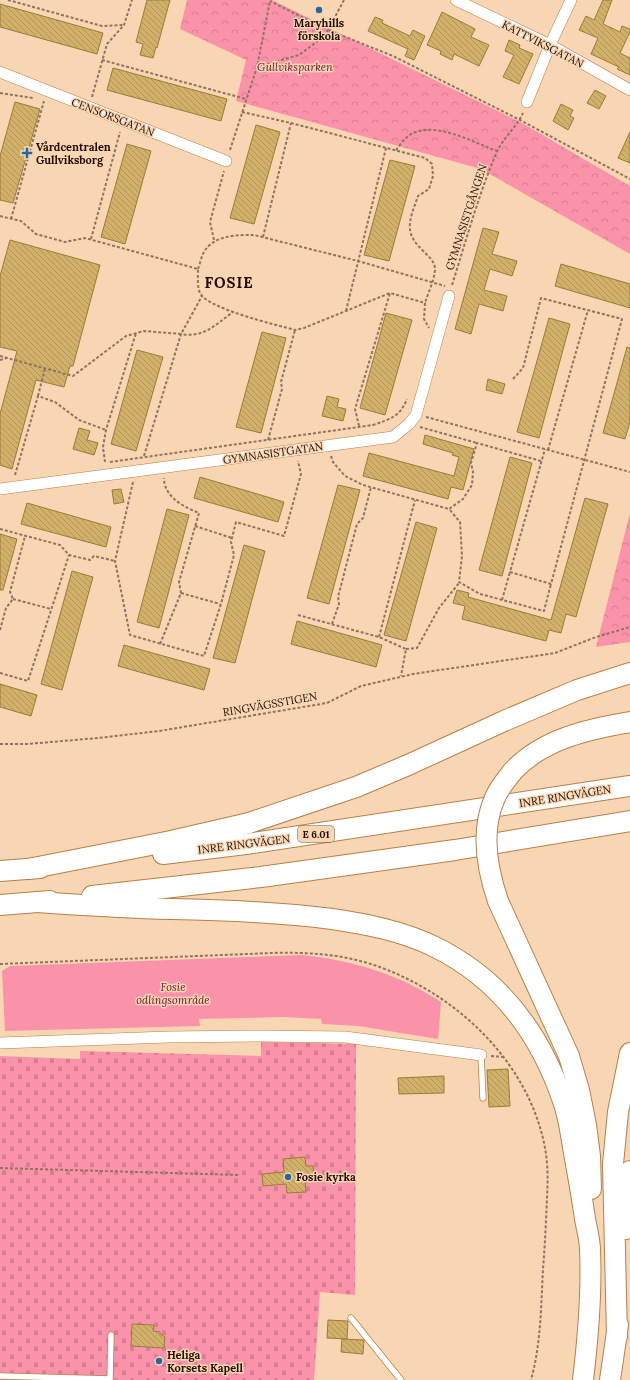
<svg xmlns="http://www.w3.org/2000/svg" width="630" height="1380" font-family="Lora,serif">
<style>
.cemetery{fill:url(#cemetery-stones)}
.park{fill:url(#park-crowns)}
.garden{fill:#fa93aa}
.building{fill:url(#building-back-hatch);stroke:#9a7b33}
.lines{fill:none;stroke-linecap:round;stroke-linejoin:round}
.lane-casing{stroke:#b58048;stroke-width:7}
.street-casing{stroke:#b58048;stroke-width:12}
.highway-casing{stroke:#b58048;stroke-width:22}
.path{stroke:#8f745c;stroke-width:2;stroke-dasharray:3 2;stroke-linecap:butt}
.lane{stroke:#fff;stroke-width:5.5}
.street{stroke:#fff;stroke-width:11}
.highway{stroke:#fff;stroke-width:20}
.highway-bridge-casing{stroke:#b58048;stroke-width:22;stroke-linecap:butt}
.highway-bridge{stroke:#fff;stroke-width:20}
.poi-dot{fill:#24689d;stroke:#f8d6b4;stroke-width:1.5}
.labels{text-anchor:middle;dominant-baseline:central;stroke-width:3;stroke-linejoin:round;paint-order:stroke}
.shield{fill:#f8d6b4;stroke:#614936;stroke-width:1}
.shield-label{font-size:10px;font-weight:bold;fill:#200c00}
.poi-label{font-size:11px;font-weight:bold;fill:#200c00;stroke:#f8d6b4;text-anchor:start}
.street-label{font-size:11px;fill:#200c00;stroke:#f8d6b4}
.park-label{font-size:11px;font-style:italic;fill:#63122e;stroke:#f8d6b4}
.district-label{font-size:15px;font-weight:bold;letter-spacing:1px;fill:#200c00;stroke:#f8d6b4}
</style>
<defs>
<pattern id="cemetery-stones" width="16" height="16" patternUnits="userSpaceOnUse"><rect width="16" height="16" fill="#fa93aa"/><path d="M2 7V4a2 2 0 0 1 4 0v3zM10 15v-3a2 2 0 0 1 4 0v3z" fill="#d67e90"/></pattern>
<pattern id="park-crowns" width="20" height="18" patternUnits="userSpaceOnUse"><rect width="20" height="18" fill="#fa93aa"/><path d="M2 6a3 3 0 1 1 6 0M12 15a3 3 0 1 1 6 0" fill="none" stroke="#d67e90"/></pattern>
<pattern id="building-back-hatch" width="6" height="6" patternUnits="userSpaceOnUse"><rect width="6" height="6" fill="#d1b16a"/><path d="M-1 5l2 2M0 0l6 6M5-1l2 2" fill="none" stroke="#b3975a"/></pattern>
</defs>
<rect width="100%" height="100%" fill="#f8d6b4"/>
<!-- cemetery -->
<path class="cemetery" d="M261 1042 356 1044 355 1295 320 1292 314 1380H0V1056L80 1059V1051L261 1056Z"/>
<!-- park -->
<g class="park">
<path d="M187 0H272L522 123 630 186V254L481 169 236 101 246 60 180 29Z"/>
<path d="M630 513V642L596 647Z"/>
</g>
<!-- garden -->
<path class="garden" d="M301 955C352 960 399 974 441 1002L438 1039 358 1026 322 1024 321 1019 283 1017 199 1019 200 1026 5 1031 2 971 10 966Z"/>
<!-- building -->
<g class="building">
<path d="M147 0H170L157 48 156 47 153 58 140 55 143 44 136 42Z"/>
<path d="M603 0H612L603 24 620 32 622 26 630 29V32L620 53 630 58V75L617 69 619 67 591 54 598 38 579 30 586 16 594 20Z"/>
<path d="M0 4 103 33 97 54 0 27Z"/>
<path d="M442 12 475 29 471 37 489 45 479 66 454 54 452 60 440 54 441 51 427 45Z"/>
<path d="M375 17 383 20 382 23 410 36 413 30 425 36 414 60 405 56 408 49 368 31Z"/>
<path d="M509 40 520 45 519 48 533 54 519 84 503 77 514 55 505 51Z"/>
<path d="M113 68 227 99 221 121 107 90Z"/>
<path d="M595 90 606 96 599 109 587 103Z"/>
<path d="M15 102 40 109 13 203 0 200V156Z"/>
<path d="M561 104 573 110 570 116 574 118 568 130 553 121Z"/>
<path d="M256 125 280 132 254 224 230 218Z"/>
<path d="M630 132V163L618 158Z"/>
<path d="M127 144 151 151 125 244 101 237Z"/>
<path d="M390 160 415 166 389 261 364 255Z"/>
<path d="M483 228 499 232 492 254 517 261 512 276 490 269 484 290 507 296 503 311 479 304 471 334 455 329Z"/>
<path d="M10 240 100 265 73 366H70L64 387 36 380 12 469 0 465V414L17 351 0 347V276Z"/>
<path d="M561 264 630 284V308L555 286Z"/>
<path d="M386 313 412 320 385 415 360 408Z"/>
<path d="M549 318 570 324 539 438 517 432Z"/>
<path d="M262 332 286 338 261 433 236 427Z"/>
<path d="M627 347 630 348V422L625 439 603 433Z"/>
<path d="M137 350 163 357 136 451 111 444Z"/>
<path d="M488 379 505 384 502 394 486 390Z"/>
<path d="M327 396 339 399 337 407 346 409 343 421 322 416Z"/>
<path d="M79 428 90 431 87 440 98 443 94 455 73 449Z"/>
<path d="M425 435 474 449 463 490 451 487 448 499 363 476 369 453 454 476 459 457 452 455 453 453 423 444Z"/>
<path d="M510 457 532 463 502 576 479 570Z"/>
<path d="M200 477 284 502 278 522 194 498Z"/>
<path d="M338 485 360 490 329 604 307 598Z"/>
<path d="M121 489 124 502 114 504 112 490Z"/>
<path d="M585 498 608 504 576 617 566 614 561 633 549 630 546 641 462 619 465 606 453 603 457 590 469 593 468 597 551 620Z"/>
<path d="M27 503 111 527 106 547 21 524Z"/>
<path d="M167 509 189 515 159 628 137 622Z"/>
<path d="M416 522 437 528 406 641 384 635Z"/>
<path d="M0 534 17 539 3 590H0Z"/>
<path d="M244 545 265 551 235 663 213 658Z"/>
<path d="M72 571 93 577 62 690 41 684Z"/>
<path d="M297 621 382 645 376 667 291 644Z"/>
<path d="M124 645 210 669 204 690 118 666Z"/>
<path d="M0 684 37 695 31 716 0 707Z"/>
<path d="M508 1069 510 1106 489 1107 487 1070Z"/>
<path d="M444 1076V1093L399 1094 398 1078Z"/>
<path d="M305 1157 306 1166H313L315 1181 305 1182 306 1192 287 1193 286 1184 263 1186 262 1174 284 1172 283 1159Z"/>
<path d="M328 1320 348 1321 347 1339 327 1338Z"/>
<path d="M132 1324 154 1325 153 1331 160 1332V1334L165 1337 164 1348 131 1346Z"/>
<path d="M342 1339 364 1340 363 1354 341 1352Z"/>
</g>
<g class="lines">
<!-- lane casing -->
<g class="lane-casing">
<g id="lane">
<path d="M481 1055 483 1098"/>
<path d="M351 1318 401 1380"/>
<path d="M0 1376 110 1379 111 1335"/>
</g>
</g>
<!-- street casing -->
<g class="street-casing">
<g id="street">
<path d="M456 0 550 45 630 90"/>
<path d="M0 72 226 161"/>
<path d="M527 102 550 45 571 0"/>
<path d="M0 489 393 437 409 424 416 415 449 296"/>
<path d="M0 1043 168 1037 257 1036 345 1037 481 1055"/>
</g>
</g>
<!-- highway casing -->
<g class="highway-casing">
<g id="highway">
<path d="M513 771C543 739 588 729 630 722"/>
<path d="M163 854 246 844 630 786"/>
<path d="M28 869 171 841 249 823 356 787 408 765 504 721 577 690 630 673"/>
<path d="M0 871 40 868"/>
<path d="M92 896 261 877 455 850 630 821"/>
<path d="M498 901 569 1056 579 1090 586 1125 590 1156 591 1189"/>
<path d="M37 902C81 905 126 908 171 909 225 910 278 912 332 919 366 924 403 931 435 947 500 979 540 1033 563 1101 569 1117 571 1136 574 1153 578 1175 582 1197 585 1219 587 1230 590 1240 590 1250 592 1293 588 1338 583 1380"/>
<path d="M0 905 50 901"/>
<path d="M626 1229 630 1171"/>
<path d="M617 1337 613 1164 618 1112 630 1053"/>
<path d="M610 1380 618 1325"/>
</g>
</g>
<!-- path -->
<g class="path">
<path d="M8 0 102 26 124 25"/>
<path d="M344 0 328 30 393 56 520 120 630 179"/>
<path d="M102 60 246 99"/>
<path d="M257 67 299 55 322 38 328 30 270 1"/>
<path d="M0 93 33 98"/>
<path d="M92 97 107 44 124 25 132 0"/>
<path d="M242 112 291 123 425 158 432 164 433 176 429 189 418 196C415 205 411 214 410 223 407 247 436 254 435 270 434 281 428 293 425 303"/>
<path d="M230 150 257 67 270 1"/>
<path d="M396 150C399 147 402 141 406 138 429 117 472 142 497 151"/>
<path d="M0 216 21 221 36 234 65 242 85 238 198 269C198 276 197 287 200 293 208 309 277 325 295 330L304 328 390 293 425 303 424 319 429 328"/>
<path d="M11 219 44 101"/>
<path d="M263 237 291 123"/>
<path d="M91 239 120 132"/>
<path d="M214 240 210 222 224 171"/>
<path d="M198 269C200 264 201 258 203 254 212 235 236 235 254 235L358 261 445 286"/>
<path d="M452 285C466 241 478 196 496 154 502 139 516 128 523 113"/>
<path d="M346 311 386 148"/>
<path d="M0 356 73 376 126 336 144 331 181 334 202 296"/>
<path d="M0 360 7 358"/>
<path d="M513 379 523 368 541 298 622 319 551 584 510 572 545 449"/>
<path d="M38 396 45 368"/>
<path d="M426 417 630 472"/>
<path d="M359 426 355 409 390 293"/>
<path d="M420 427 477 443"/>
<path d="M268 440 282 389 281 382 295 330"/>
<path d="M548 450 588 310"/>
<path d="M144 456 181 334C204 338 215 325 233 312"/>
<path d="M331 456 333 462 345 476 363 485 449 509"/>
<path d="M541 461 477 443 471 463 473 472 472 485 463 499 449 509 460 522 462 556 459 582 480 594 544 611 551 584"/>
<path d="M105 462 103 447 106 430 136 333"/>
<path d="M110 462 373 425C390 419 400 417 407 399"/>
<path d="M15 475 38 396 55 402 79 420 106 430"/>
<path d="M133 482 115 561 130 635 204 656 221 604 234 555 231 542 236 522 284 536 301 474 298 461"/>
<path d="M195 526 232 538"/>
<path d="M0 529 60 545 69 555 90 560 94 556 115 561"/>
<path d="M181 593 220 604"/>
<path d="M13 599 51 609"/>
<path d="M502 600 510 572"/>
<path d="M298 615 379 637 406 649 401 676"/>
<path d="M332 624 339 604 338 597 357 524 363 518 371 487"/>
<path d="M0 630 6 608 13 599 10 592 25 536"/>
<path d="M379 637 415 500"/>
<path d="M160 644 181 593 179 582 199 513C184 507 164 497 164 478"/>
<path d="M406 649 417 648 439 608 459 583"/>
<path d="M0 673 28 681 69 555"/>
<path d="M0 744H27L98 738 159 731 327 703 361 686 413 674 555 653 596 637 630 627"/>
<path d="M0 964 272 953C307 952 341 954 374 965 456 993 529 1062 545 1148 548 1164 548 1181 547 1197 546 1221 545 1245 543 1269 541 1306 541 1344 531 1380"/>
<path d="M491 1056 504 1057"/>
<path d="M0 1168 240 1175"/>
</g>
<!-- lane -->
<use href="#lane" class="lane"/>
<!-- street -->
<use href="#street" class="street"/>
<!-- highway -->
<use href="#highway" class="highway"/>
<!-- highway-bridge casing -->
<g class="highway-bridge-casing">
<path id="highway-bridge" d="M498 901C487 869 481 831 494 800 498 789 506 780 513 771"/>
</g>
<!-- highway-bridge -->
<use href="#highway-bridge" class="highway-bridge"/>
</g>
<!-- markers -->
<g class="poi-dot">
<circle cx="319" cy="10" r="4"/>
<path d="M25 147h4v4h4v4h-4v4h-4v-4h-4v-4h4z"/>
<circle cx="288" cy="1177" r="4"/>
<circle cx="159" cy="1361" r="4"/>
</g>
<g class="labels">
<!-- shield labels -->
<rect class="shield" x="298" y="826" width="36" height="16" rx="3"/>
<g class="shield-label">
<text x="316" y="834">E 6.01</text>
</g>
<!-- poi labels -->
<g class="poi-label">
<text x="319" y="23" text-anchor="middle">Maryhills<tspan x="319" dy="13">förskola</tspan></text>
<text x="36" y="147">Vårdcentralen<tspan x="36" dy="13">Gullviksborg</tspan></text>
<text x="296" y="1177">Fosie kyrka</text>
<text x="167" y="1355">Heliga<tspan x="167" dy="13">Korsets Kapell</tspan></text>
</g>
<!-- street labels -->
<g class="street-label">
<text transform="translate(543 44) rotate(27)">KATTVIKSGATAN</text>
<text transform="translate(113 117) rotate(21)">CENSORSGATAN</text>
<text transform="translate(466 217) rotate(-72)">GYMNASISTGÅNGEN</text>
<text transform="translate(273 453) rotate(-8)">GYMNASISTGATAN</text>
<text transform="translate(270 704) rotate(-10)">RINGVÄGSSTIGEN</text>
<text transform="translate(565 796) rotate(-9)">INRE RINGVÄGEN</text>
<text transform="translate(244 844) rotate(-7)">INRE RINGVÄGEN</text>
</g>
<!-- park labels -->
<g class="park-label">
<text x="295" y="67">Gullviksparken</text>
<text x="173" y="987">Fosie<tspan x="173" dy="13">odlingsområde</tspan></text>
</g>
<!-- district labels -->
<g class="district-label">
<text x="229" y="282">FOSIE</text>
</g>
</g>
</svg>
